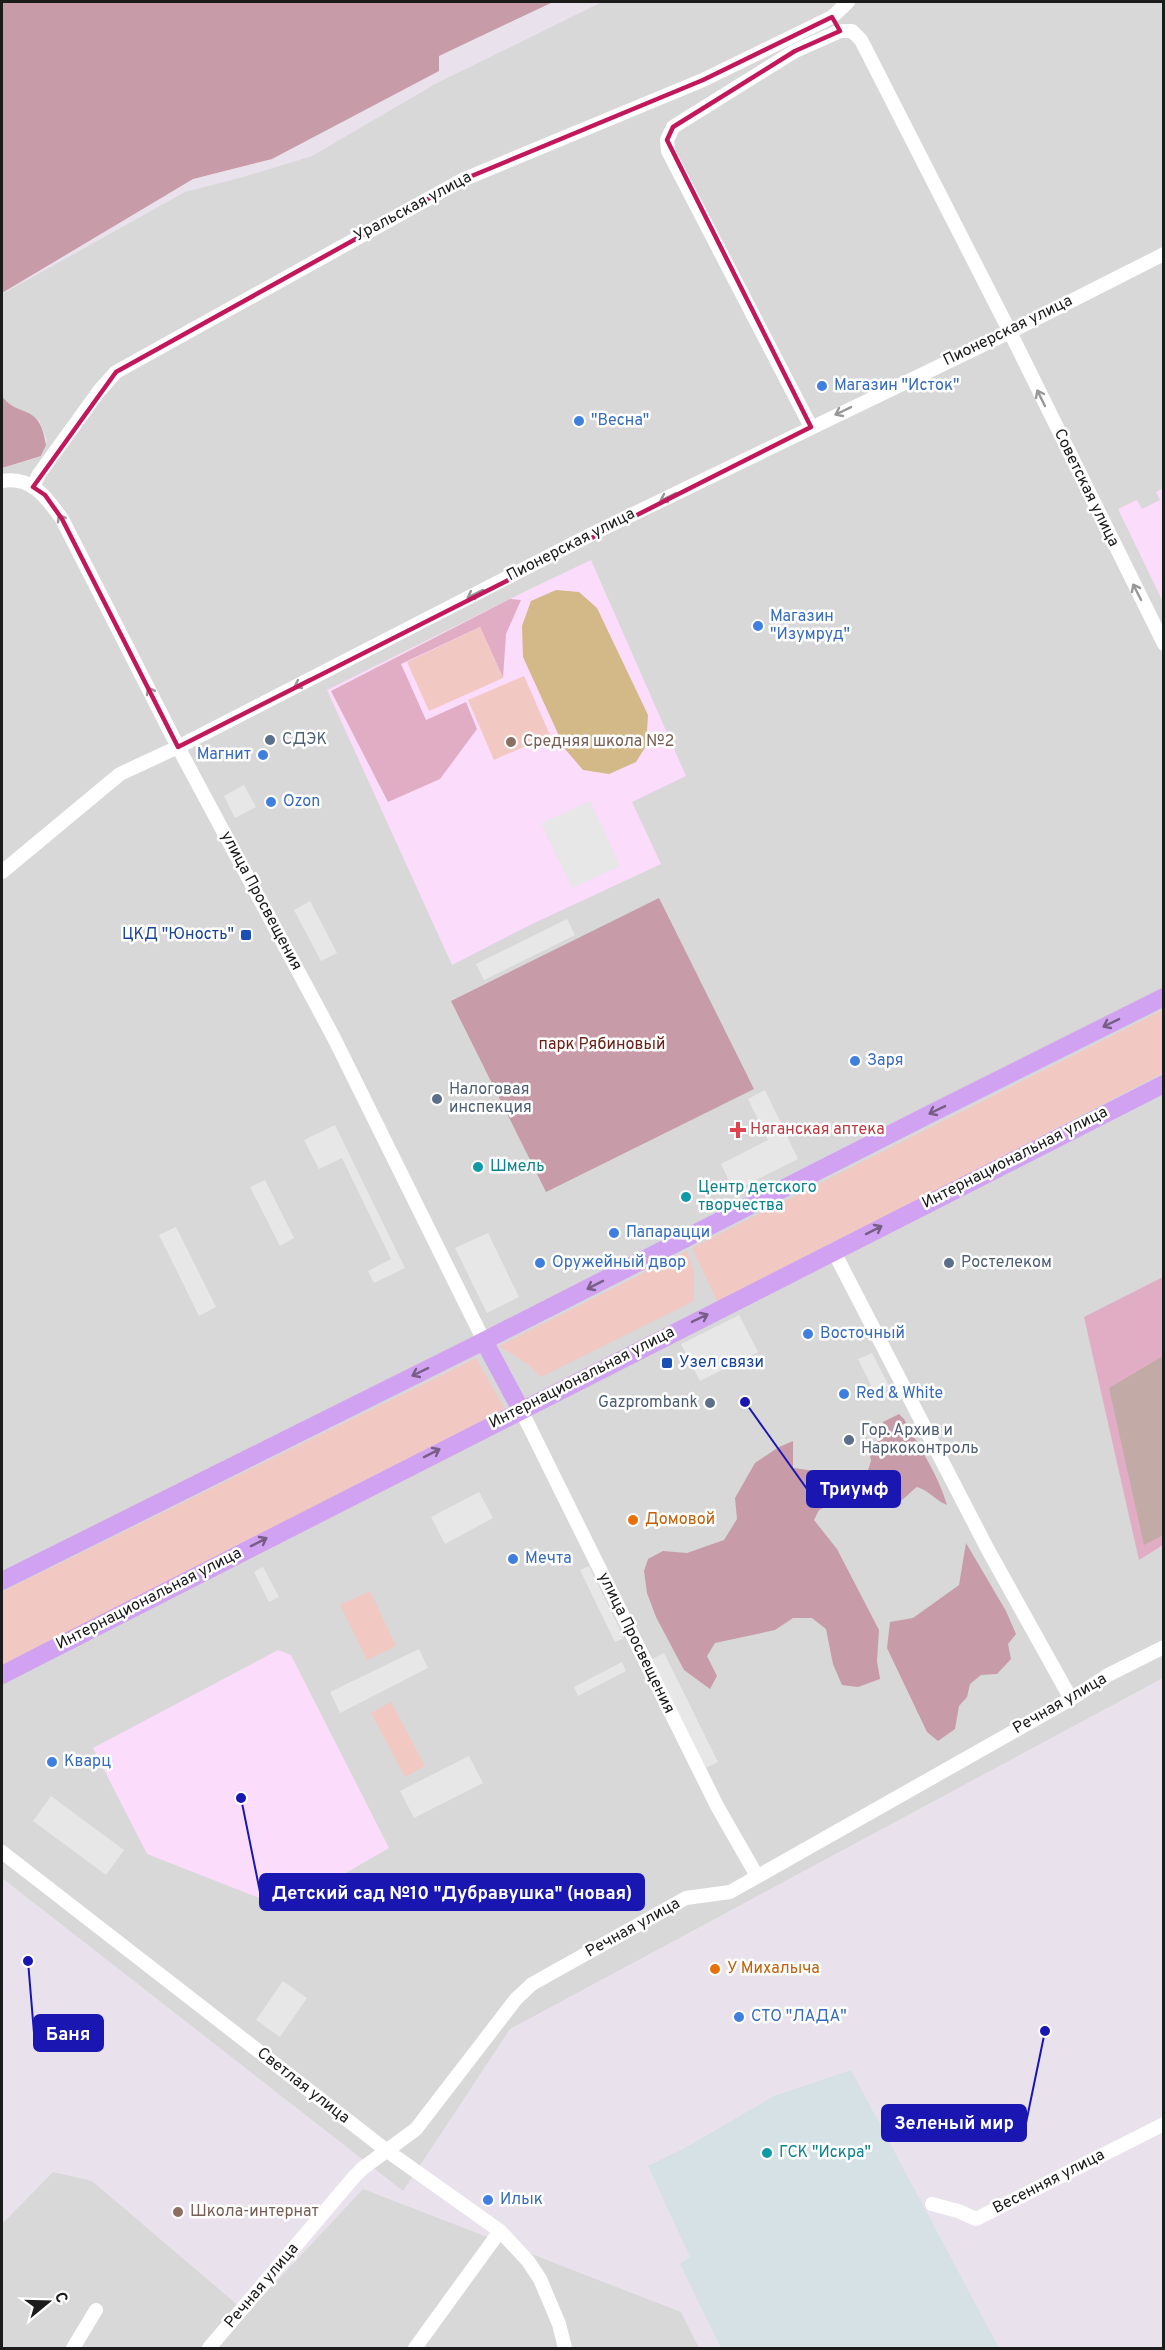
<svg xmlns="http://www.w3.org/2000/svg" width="1165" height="2350" font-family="Overpass,sans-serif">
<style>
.residential{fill:#d8d8d9}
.industrial{fill:#d5e1e4}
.education{fill:#fbdcfa}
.grass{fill:#e1adc5}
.forest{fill:#c79ba7}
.cemetery{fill:#c2aba6}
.park{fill:#f2c8c3}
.pitch{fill:#d3b888}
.parking{fill:#e7e7e7}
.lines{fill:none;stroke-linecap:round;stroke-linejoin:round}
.minor{stroke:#fff;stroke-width:14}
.major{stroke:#d1a2f1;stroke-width:18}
.oneway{stroke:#989898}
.oneway2{stroke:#765e86}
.marked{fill:none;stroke:#c2185b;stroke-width:4.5;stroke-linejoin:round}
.shop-dot{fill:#3f7fe0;stroke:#fff;stroke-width:2}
.service-dot{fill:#5c6f8a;stroke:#fff;stroke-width:2}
.education-dot{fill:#8d6e63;stroke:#fff;stroke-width:2}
.transit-dot{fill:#1a4fb4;stroke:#fff;stroke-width:2}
.health-dot{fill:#e0444e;stroke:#fff;stroke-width:2}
.culture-dot{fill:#0f9aa8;stroke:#fff;stroke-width:2}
.food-dot{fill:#e8710a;stroke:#fff;stroke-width:2}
.labels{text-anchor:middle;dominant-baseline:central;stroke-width:5;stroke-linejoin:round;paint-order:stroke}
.street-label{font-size:16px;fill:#1b1b1b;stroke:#fff}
.shop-label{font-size:16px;fill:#366cbe;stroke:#fff;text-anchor:start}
.service-label{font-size:16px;fill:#4e5e75;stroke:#fff;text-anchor:start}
.education-label{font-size:16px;fill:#785e54;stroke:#fff;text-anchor:start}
.transit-label{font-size:16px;fill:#164399;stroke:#fff;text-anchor:end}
.park-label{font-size:16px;fill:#6c2017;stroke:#fff}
.health-label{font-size:16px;fill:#be3a42;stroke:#fff;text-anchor:start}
.culture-label{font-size:16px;fill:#0d838f;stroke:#fff;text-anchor:start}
.food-label{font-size:16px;fill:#c56008;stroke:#fff;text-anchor:start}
.leader{fill:none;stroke:#1a16b1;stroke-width:2}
.callout-dot{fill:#1a16b1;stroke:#fff;stroke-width:2}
.callout{fill:#1a16b1;stroke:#1a16b1;stroke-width:2}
.callout-label{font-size:18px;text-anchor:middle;font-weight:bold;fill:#fff}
</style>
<rect width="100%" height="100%" fill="#e9e2ec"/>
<!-- residential -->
<g class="residential">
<path d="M602 2H1163V1678L510 2029 403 2191 2 1878V468L42 456 47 440 39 420 8 404 2 395V294L185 192 243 177 312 156 437 83Z"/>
<path d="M53 2172 92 2181 247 2313 363 2189 681 2312 699 2348H2V2224Z"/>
</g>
<!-- industrial -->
<path class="industrial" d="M851 2070 999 2348H721L680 2264 690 2257 648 2166 685 2148 774 2096Z"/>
<!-- education -->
<g class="education">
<path d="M1163 488V602L1118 509 1137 500 1142 509 1160 500 1156 492Z"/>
<path d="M591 560 686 776 632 802 661 864 530 925 452 965 327 690 530 589Z"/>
<path d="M278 1650 291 1655 389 1848 285 1908 147 1854 93 1748Z"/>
</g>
<!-- grass -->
<g class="grass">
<path d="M510 599 521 600 506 634 503 678 480 627 401 664 426 720 466 702 477 729 440 779 388 802 331 691Z"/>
<path d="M1163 1277V1545L1139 1560 1084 1317Z"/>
</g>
<!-- forest -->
<g class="forest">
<path d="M2 2H553L439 56V71L272 159 193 179 2 293Z"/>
<path d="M2 396C18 419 40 401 46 445L41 456 2 468Z"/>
<path d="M659 898 754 1089 546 1192 451 1001Z"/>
<path d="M899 1414 904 1419C919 1447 938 1474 947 1505 935 1500 930 1491 917 1487 911 1491 904 1500 898 1502 878 1508 860 1497 858 1478L867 1473 871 1461 869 1450 882 1436 883 1422Z"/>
<path d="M793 1441V1468L816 1471 822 1479 847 1487 842 1499 819 1510 814 1520 837 1549 879 1630 877 1661 880 1679 858 1687 842 1685 833 1664 826 1629 812 1618H793L775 1630 715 1643 707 1656 717 1676 710 1689 684 1670 656 1617 647 1593 644 1571 648 1559 663 1551 687 1553 724 1540 737 1519 735 1498 755 1463 779 1447Z"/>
<path d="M966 1543 1006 1611 1016 1634 1008 1644 1011 1659 997 1674 981 1675 970 1684 967 1697 959 1706 955 1729 938 1741 927 1732 887 1648 890 1622 913 1618 959 1585Z"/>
</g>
<!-- cemetery -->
<path class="cemetery" d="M1163 1356V1535L1144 1545 1109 1388Z"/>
<!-- park -->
<g class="park">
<path d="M480 627 503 678 429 711 407 662Z"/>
<path d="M524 676 550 735 494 760 468 700Z"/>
<path d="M1163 1010V1073L718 1303 692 1248Z"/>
<path d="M687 1251 694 1272V1301L541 1377 529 1365 499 1346Z"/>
<path d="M476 1358 505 1409 2 1665V1592Z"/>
<path d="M370 1591 396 1646 367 1660 340 1605Z"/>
<path d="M391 1702 425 1766 405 1777 371 1713Z"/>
</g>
<!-- pitch -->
<path class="pitch" d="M556 590 579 592 597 608 648 715 646 746 636 762 609 774 583 770 565 749 523 657 522 626 531 601Z"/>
<!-- parking -->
<g class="parking">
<path d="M244 785 256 807 235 818 224 796Z"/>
<path d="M590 801 620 866 572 888 541 823Z"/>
<path d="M310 901 337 953 321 961 294 910Z"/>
<path d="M567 919 575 935 484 980 476 964Z"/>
<path d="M765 1090 798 1159 734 1191 721 1164 768 1140 748 1099Z"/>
<path d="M335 1125 405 1268 374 1283 368 1271 391 1259 342 1158 319 1169 304 1140Z"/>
<path d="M265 1180 294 1238 280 1246 250 1187Z"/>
<path d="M176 1227 216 1307 199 1316 159 1235Z"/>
<path d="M488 1233 519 1297 487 1313 455 1248Z"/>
<path d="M739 1315 758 1352 700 1381 681 1344Z"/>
<path d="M872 1353 889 1386 875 1393 858 1359Z"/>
<path d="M479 1492 493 1518 445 1544 431 1517Z"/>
<path d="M589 1566 624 1638 615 1642 580 1570Z"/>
<path d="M263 1567 279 1597 269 1602 254 1572Z"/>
<path d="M419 1649 428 1668 340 1713 330 1692Z"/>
<path d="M664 1653 718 1762 706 1768 652 1659Z"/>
<path d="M622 1662 626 1671 578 1696 574 1687Z"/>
<path d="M469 1756 483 1783 414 1818 400 1791Z"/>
<path d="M51 1796 124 1850 106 1875 33 1821Z"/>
<path d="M283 1981 307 1998 280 2037 256 2020Z"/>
</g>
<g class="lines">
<!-- minor -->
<g class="minor">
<path d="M811 427 668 151 667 140 673 127 795 51 840 31H852L861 40 1010 332 1164 644"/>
<path d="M2 481C32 476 46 497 62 519L178 747 334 1038 484 1341"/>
<path d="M33 487 39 474 99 391 116 372 462 180 703 80 832 17 848 2"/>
<path d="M2 872 120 774 178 747 592 534 1010 332 1164 254"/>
<path d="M833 1250 987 1548 1071 1699"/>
<path d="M520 1408 717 1806 757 1876"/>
<path d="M2 1852 386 2150 500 2231 528 2261 540 2279 559 2324 565 2348"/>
<path d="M932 2204 958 2211 976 2219 1164 2124"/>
<path d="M73 2348 96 2310"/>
<path d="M209 2348 354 2177 363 2168 416 2129 516 1999 532 1984 686 1898 730 1892 1071 1699 1108 1675 1164 1647"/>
<path d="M415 2348 500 2231"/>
</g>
<!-- major -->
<g class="major">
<path d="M484 1341 520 1408"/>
<path d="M2 1581 478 1344 926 1116 1164 997"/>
<path d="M2 1675C388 1476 775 1279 1164 1084"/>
</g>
</g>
<!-- one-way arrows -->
<defs><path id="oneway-shaft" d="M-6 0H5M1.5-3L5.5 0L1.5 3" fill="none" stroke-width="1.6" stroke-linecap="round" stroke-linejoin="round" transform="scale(1.5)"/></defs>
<g class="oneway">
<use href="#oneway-shaft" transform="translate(1041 398) rotate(-116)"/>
<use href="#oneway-shaft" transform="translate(843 411) rotate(154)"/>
<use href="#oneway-shaft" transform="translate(668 497) rotate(154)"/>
<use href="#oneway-shaft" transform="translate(63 522) rotate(-120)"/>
<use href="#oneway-shaft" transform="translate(1137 592) rotate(-117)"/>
<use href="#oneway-shaft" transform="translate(475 594) rotate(153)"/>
<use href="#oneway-shaft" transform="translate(302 683) rotate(153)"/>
<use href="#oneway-shaft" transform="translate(152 695) rotate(-117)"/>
</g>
<g class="oneway2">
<use href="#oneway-shaft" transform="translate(1111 1023) rotate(154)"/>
<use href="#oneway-shaft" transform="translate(937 1110) rotate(154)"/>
<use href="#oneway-shaft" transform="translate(874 1230) rotate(-27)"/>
<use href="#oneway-shaft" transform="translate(595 1285) rotate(153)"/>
<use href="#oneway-shaft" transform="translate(700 1318) rotate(-26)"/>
<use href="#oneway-shaft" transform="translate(420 1372) rotate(154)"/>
<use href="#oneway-shaft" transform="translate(432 1453) rotate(-27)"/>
<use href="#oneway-shaft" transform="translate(259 1542) rotate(-27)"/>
</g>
<!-- marked area -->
<path class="marked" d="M832 17 840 31 795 51 673 127 667 140 811 427 178 747 62 519 45 495 33 487 116 372 462 180 703 80Z"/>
<!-- markers -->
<g class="shop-dot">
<circle cx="822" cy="386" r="6"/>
<circle cx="579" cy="421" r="6"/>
<circle cx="758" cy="626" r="6"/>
<circle cx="263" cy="755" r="6"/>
<circle cx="271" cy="802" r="6"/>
<circle cx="855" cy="1061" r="6"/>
<circle cx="614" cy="1233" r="6"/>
<circle cx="540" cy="1263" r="6"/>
<circle cx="808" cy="1334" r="6"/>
<circle cx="844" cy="1394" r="6"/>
<circle cx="513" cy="1559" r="6"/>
<circle cx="52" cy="1762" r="6"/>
<circle cx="739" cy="2017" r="6"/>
<circle cx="488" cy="2200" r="6"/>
</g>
<g class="service-dot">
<circle cx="270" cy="740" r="6"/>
<circle cx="437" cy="1099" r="6"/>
<circle cx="949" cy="1263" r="6"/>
<circle cx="710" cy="1403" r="6"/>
<circle cx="849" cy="1440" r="6"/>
</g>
<g class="education-dot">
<circle cx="511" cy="742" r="6"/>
<circle cx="178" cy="2212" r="6"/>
</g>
<g class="transit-dot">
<rect x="240" y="929" width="12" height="12" rx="3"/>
<rect x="661" y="1357" width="12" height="12" rx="3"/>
</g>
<path class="health-dot" d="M735 1121h6v6h6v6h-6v6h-6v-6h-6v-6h6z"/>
<g class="culture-dot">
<circle cx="478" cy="1167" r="6"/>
<circle cx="686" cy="1197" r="6"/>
<circle cx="767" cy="2153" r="6"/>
</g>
<g class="food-dot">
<circle cx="633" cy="1520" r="6"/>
<circle cx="715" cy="1969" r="6"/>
</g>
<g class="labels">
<!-- street labels -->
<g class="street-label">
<text transform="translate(413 207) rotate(-28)">Уральская улица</text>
<text transform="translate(1008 331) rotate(-26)">Пионерская улица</text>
<text transform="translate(1086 488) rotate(64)">Советская улица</text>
<text transform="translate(571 545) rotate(-27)">Пионерская улица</text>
<text transform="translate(261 901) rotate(62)">улица Просвещения</text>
<text transform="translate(1015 1158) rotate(-27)">Интернациональная улица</text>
<text transform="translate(582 1378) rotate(-27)">Интернациональная улица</text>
<text transform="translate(149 1599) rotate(-27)">Интернациональная улица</text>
<text transform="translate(636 1643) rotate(64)">улица Просвещения</text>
<text transform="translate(1060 1704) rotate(-30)">Речная улица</text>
<text transform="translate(633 1928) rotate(-29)">Речная улица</text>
<text transform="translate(303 2086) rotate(38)">Светлая улица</text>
<text transform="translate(1049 2182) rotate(-27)">Весенняя улица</text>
<text transform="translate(262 2286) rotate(-50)">Речная улица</text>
</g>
<!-- shop labels -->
<g class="shop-label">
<text x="834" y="386">Магазин "Исток"</text>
<text x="591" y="421">"Весна"</text>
<text x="770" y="617">Магазин<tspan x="770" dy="18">"Изумруд"</tspan></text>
<text x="251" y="755" text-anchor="end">Магнит</text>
<text x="283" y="802">Ozon</text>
<text x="867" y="1061">Заря</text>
<text x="626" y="1233">Папарацци</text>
<text x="552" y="1263">Оружейный двор</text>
<text x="820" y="1334">Восточный</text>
<text x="856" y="1394">Red &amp; White</text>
<text x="525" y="1559">Мечта</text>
<text x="64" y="1762">Кварц</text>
<text x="751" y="2017">СТО "ЛАДА"</text>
<text x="500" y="2200">Илык</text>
</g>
<!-- service labels -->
<g class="service-label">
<text x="282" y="740">СДЭК</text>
<text x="449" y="1090">Налоговая<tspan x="449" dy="18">инспекция</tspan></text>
<text x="961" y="1263">Ростелеком</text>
<text x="698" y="1403" text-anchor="end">Gazprombank</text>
<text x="861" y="1431">Гор. Архив и<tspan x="861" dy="18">Наркоконтроль</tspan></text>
</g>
<!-- education labels -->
<g class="education-label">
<text x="523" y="742">Средняя школа №2</text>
<text x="190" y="2212">Школа-интернат</text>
</g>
<!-- transit labels -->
<g class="transit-label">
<text x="234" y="935">ЦКД "Юность"</text>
<text x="679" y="1363" text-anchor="start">Узел связи</text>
</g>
<!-- park labels -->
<g class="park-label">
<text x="602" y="1045">парк Рябиновый</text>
</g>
<!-- health labels -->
<g class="health-label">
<text x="750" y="1130">Няганская аптека</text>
</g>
<!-- culture labels -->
<g class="culture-label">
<text x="490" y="1167">Шмель</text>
<text x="698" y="1188">Центр детского<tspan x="698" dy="18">творчества</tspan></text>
<text x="779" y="2153">ГСК "Искра"</text>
</g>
<!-- food labels -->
<g class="food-label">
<text x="645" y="1520">Домовой</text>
<text x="727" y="1969">У Михалыча</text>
</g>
</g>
<!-- callouts -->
<path class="leader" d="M745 1402L807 1489M241 1798L260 1892M28 1961L34 2033M1045 2031L1026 2123"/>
<g class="callout-dot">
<circle cx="745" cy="1402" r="6"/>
<circle cx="241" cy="1798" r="6"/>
<circle cx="28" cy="1961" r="6"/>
<circle cx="1045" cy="2031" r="6"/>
</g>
<g class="callout">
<rect x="807" y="1471" width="93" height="36" rx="6"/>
<rect x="260" y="1874" width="384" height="36" rx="6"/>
<rect x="34" y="2015" width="69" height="36" rx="6"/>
<rect x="882" y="2105" width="144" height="36" rx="6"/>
</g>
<g class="callout-label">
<text x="854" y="1495">Триумф</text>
<text x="452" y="1899">Детский сад №10 "Дубравушка" (новая)</text>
<text x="68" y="2040">Баня</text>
<text x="954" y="2129">Зеленый мир</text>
</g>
<!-- border -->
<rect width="1165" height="2350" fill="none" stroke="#1b1b1b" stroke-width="6"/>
<!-- north arrow -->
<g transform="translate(48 2302) rotate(71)" stroke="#ffffff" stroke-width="4.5" paint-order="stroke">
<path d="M0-4.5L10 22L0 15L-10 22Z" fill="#1b1b1b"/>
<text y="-9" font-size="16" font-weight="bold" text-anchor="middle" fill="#1b1b1b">С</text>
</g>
</svg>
